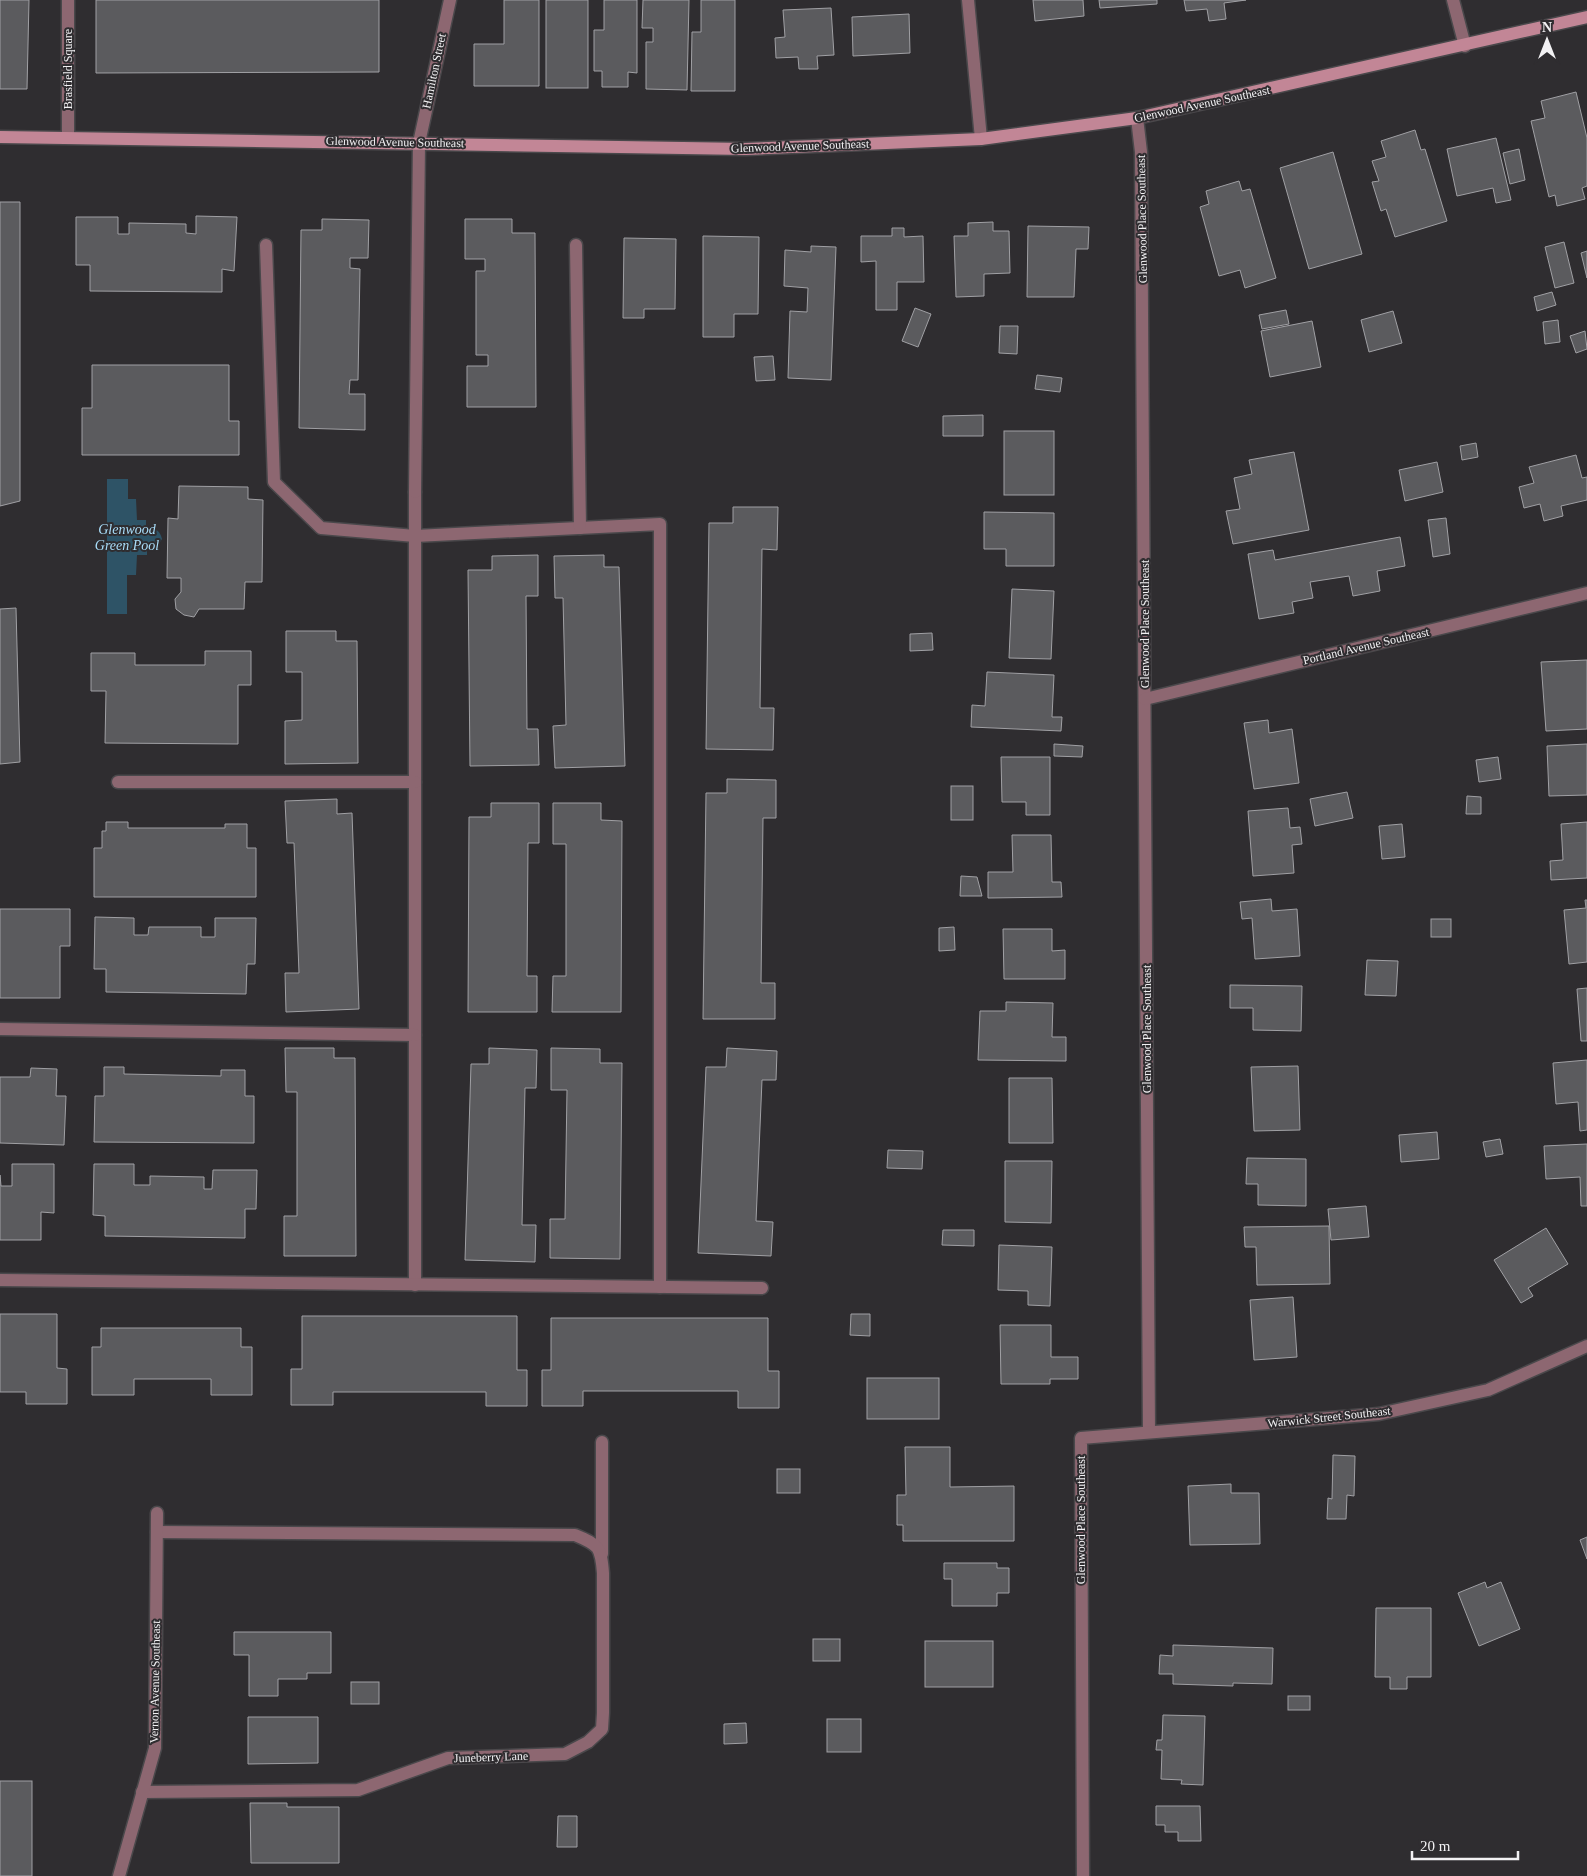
<svg xmlns="http://www.w3.org/2000/svg" width="1587" height="1876" font-family="'Times New Roman',serif">
<style>
.water{fill:#2e5366}
.building{fill:#5b5b5e;stroke:#a0a0a4}
.lines{fill:none;stroke-linecap:round;stroke-linejoin:round}
.lane-casing{stroke:#4a484b;stroke-width:15}
.street-casing{stroke:#4a484b;stroke-width:15}
.secondary-casing{stroke:#4a484b;stroke-width:15}
.lane{stroke:#8d6771;stroke-width:12}
.street{stroke:#8d6771;stroke-width:12}
.secondary{stroke:#c28696;stroke-width:12}
.labels{text-anchor:middle;dominant-baseline:central;stroke-width:4;stroke-linejoin:round;paint-order:stroke}
.street-label{font-size:12px;fill:#f2f1f3;stroke:#2f2d30}
.water-label{font-size:14px;font-style:italic;fill:#a9ddf9;stroke:#2f2d30}
</style>
<rect width="100%" height="100%" fill="#2f2d30"/>
<!-- water -->
<path class="water" d="M107 479H128V499H136L137 520H146V527C155 528 160 530 162 539L157 547 147 549V555H137L136 575H127V614H107Z"/>
<!-- building -->
<g class="building">
<path d="M0 0H29L27 89H0Z"/>
<path d="M96 0H379V72L96 73Z"/>
<path d="M504 0H539V86H474V44H504Z"/>
<rect x="546" y="0" width="42" height="88"/>
<path d="M604 0H637V73L628 72V87H602V71H594V30H604Z"/>
<path d="M643 0H689L687 90 646 89V42H653V28H642Z"/>
<path d="M701 0H735V91H691L692 32H701Z"/>
<path d="M1033 0H1083L1084 16 1035 21Z"/>
<path d="M1099 0H1157V4L1100 8Z"/>
<path d="M1184 0H1246L1224 3 1226 19 1209 21 1207 9 1186 11Z"/>
<path d="M831 8 834 55 817 56 818 69H799L798 57 776 58 775 38 785 37 783 10Z"/>
<path d="M909 14 910 53 853 56 852 17Z"/>
<path d="M1576 92 1587 138V186L1582 188 1585 199 1557 206 1555 195 1549 197 1531 121 1545 118 1541 101Z"/>
<path d="M1415 130 1421 150 1425 149 1447 221 1395 237 1386 209 1381 211 1372 182 1379 181 1372 161 1386 157 1381 141Z"/>
<path d="M1496 138 1511 200 1496 203 1493 188 1457 196 1447 149Z"/>
<path d="M1519 149 1525 180 1510 184 1503 153Z"/>
<path d="M1333 152 1362 254 1309 269 1280 168Z"/>
<path d="M1239 181 1242 191 1250 189 1276 278 1245 288 1240 270 1219 276 1200 207 1209 204 1206 191Z"/>
<path d="M0 202H20V501L0 506Z"/>
<path d="M196 216 237 217 234 271 222 269V292L90 291V265H76V217H118V234H129V223L186 224V233L196 234Z"/>
<path d="M322 219 369 220 368 258H350V268L360 269 358 380H350L349 394H365V430L299 428 301 230H322Z"/>
<path d="M465 219H512V233H535L536 407H467V366H488V355H476V271H485V259H465Z"/>
<path d="M993 222V231H1009L1010 273 984 274V296L956 297 954 236H968V223Z"/>
<path d="M1028 226 1089 227 1088 249H1076L1074 297H1027Z"/>
<path d="M892 228H904V237L923 236 924 282H897V310H876V261L861 262V236H892Z"/>
<path d="M703 236 759 237 758 314H734V337H703Z"/>
<path d="M624 238 676 239 675 309H644V318H623Z"/>
<path d="M1564 242 1574 283 1555 288 1545 247Z"/>
<path d="M811 246 836 247 831 380 788 378 790 311 807 312 808 288 784 286 785 250 811 252Z"/>
<path d="M1587 251V278L1581 253Z"/>
<path d="M1552 292 1556 305 1537 311 1534 297Z"/>
<path d="M915 308 931 314 918 347 902 341Z"/>
<path d="M1286 310 1289 324 1262 329 1259 315Z"/>
<path d="M1393 311 1402 343 1369 352 1361 320Z"/>
<path d="M1558 320 1560 342 1545 344 1543 322Z"/>
<path d="M1312 321 1321 367 1270 377 1261 331Z"/>
<path d="M1000 326H1018L1017 354 999 353Z"/>
<path d="M1585 331 1587 349 1576 353 1570 336Z"/>
<path d="M773 356 775 380 756 381 754 357Z"/>
<path d="M92 365H229V421H239V455H82V408H92Z"/>
<path d="M1037 375 1062 378 1060 392 1035 389Z"/>
<path d="M983 415V436H943V416Z"/>
<rect x="1004" y="431" width="50" height="64"/>
<path d="M1476 443 1478 457 1462 460 1460 446Z"/>
<path d="M1294 452 1309 530 1233 544 1226 511 1240 509 1234 478 1252 474 1249 460Z"/>
<path d="M1576 455 1582 478 1587 477V500L1561 506 1563 516 1544 521 1540 504 1524 508 1519 487 1534 483 1529 467Z"/>
<path d="M1437 462 1443 492 1405 501 1399 470Z"/>
<path d="M179 486 248 487V499L263 500 262 582H245L244 609H199L194 617 184 615 176 609 175 599 181 592V578H167L168 518 178 519Z"/>
<path d="M733 507H778L777 550 762 549 760 708H774L773 750 706 749 709 523H733Z"/>
<path d="M984 512 1054 513V566H1006V549H984Z"/>
<path d="M1446 518 1450 554 1433 557 1428 520Z"/>
<path d="M1400 537 1405 566 1377 571 1380 591 1353 596 1349 576 1310 582 1313 598 1292 602 1294 613 1259 619 1248 554 1273 550 1275 560Z"/>
<path d="M538 555V596H526L527 729H538L539 765 470 766 468 570H492V556Z"/>
<path d="M604 555V567H619L625 766 555 768 553 726 566 725 563 598H555L554 556Z"/>
<path d="M1012 589 1054 591 1051 659 1009 658Z"/>
<path d="M16 608 20 762 0 764V609Z"/>
<path d="M286 631H336V641H357L358 763 285 764V721L302 720V672H286Z"/>
<path d="M932 633 933 650 910 651V634Z"/>
<path d="M205 651H251V685H238V744L105 743 106 691H91V653H135V665H205Z"/>
<path d="M1587 660V729L1546 731 1541 662Z"/>
<path d="M987 672 1054 675 1052 717H1062L1061 731 971 727 972 705 985 706Z"/>
<path d="M1268 720 1269 733 1292 729 1299 783 1254 789 1244 723Z"/>
<path d="M1054 744 1083 746 1082 757 1054 756Z"/>
<path d="M1587 744V795L1549 796 1547 746Z"/>
<path d="M1001 757H1050V815H1026V802H1002Z"/>
<path d="M1498 757 1501 779 1479 782 1476 760Z"/>
<path d="M727 779 776 780V818H763L761 983H775V1019H703L706 793H727Z"/>
<rect x="951" y="786" width="22" height="34"/>
<path d="M1347 792 1353 818 1315 826 1310 799Z"/>
<path d="M1467 796 1481 797V814H1466Z"/>
<path d="M337 799V814L352 813 359 1009 286 1012 285 973H299L294 843H287L285 801Z"/>
<path d="M491 803H539V843H528L527 976H537V1012H468L469 817H491Z"/>
<path d="M553 803H601V820L622 821 621 1012H552L553 976H566V844H553Z"/>
<path d="M1288 808 1290 828 1300 827 1302 844 1292 845 1294 873 1253 876 1248 811Z"/>
<path d="M106 822H128V828H225V824H247V848H256V897H94V848H102V831H106Z"/>
<path d="M1587 822V878L1551 880 1550 861 1563 860 1561 824Z"/>
<path d="M1402 824 1405 857 1382 859 1379 826Z"/>
<path d="M1012 835H1051L1052 882H1061L1062 897 988 898V872H1013Z"/>
<path d="M961 876 977 877 982 896H960Z"/>
<path d="M1271 899 1272 911 1297 909 1300 956 1255 959 1252 918 1242 919 1240 902Z"/>
<path d="M1585 900H1587V962L1569 964 1564 910 1586 908Z"/>
<path d="M0 909H70V946H60V998H0Z"/>
<path d="M95 917 134 918V935H148L149 927H201V937H215V918H256L255 964H247L246 994 106 992V969H94Z"/>
<rect x="1431" y="919" width="20" height="18"/>
<path d="M954 927 955 950 939 951V928Z"/>
<path d="M1003 929H1052V951L1065 950V979H1004Z"/>
<path d="M1367 960 1398 961 1396 996 1365 995Z"/>
<path d="M1230 985 1302 986 1301 1031 1253 1030V1008H1230Z"/>
<path d="M1587 988V1041H1581L1577 989Z"/>
<path d="M1006 1002 1053 1003 1052 1037H1066V1061L978 1060 980 1011H1006Z"/>
<path d="M285 1048H334V1058H355L356 1256H284V1216H297V1092H286Z"/>
<path d="M489 1048 537 1050 536 1088H525L522 1225H536L535 1262 465 1260 471 1064H489Z"/>
<path d="M551 1048 600 1049V1063H622L620 1259 550 1258V1219H565L567 1090H551Z"/>
<path d="M727 1048 777 1051 776 1080H762L756 1221 773 1222 771 1256 698 1253 706 1067H726Z"/>
<path d="M1587 1060V1130L1580 1131 1578 1102 1556 1104 1553 1063Z"/>
<path d="M1298 1066 1300 1130 1254 1131 1251 1067Z"/>
<path d="M104 1067H124V1074L221 1076V1070H245V1096H254V1143L94 1142 95 1096H104Z"/>
<path d="M31 1068 57 1069 56 1096H66L64 1145 0 1143V1077H30Z"/>
<path d="M1009 1078H1052L1053 1143H1009Z"/>
<path d="M1437 1132 1439 1159 1401 1162 1399 1135Z"/>
<path d="M1500 1139 1503 1154 1486 1157 1483 1142Z"/>
<path d="M1587 1144V1206H1581L1580 1177 1546 1179 1544 1146Z"/>
<path d="M888 1150 923 1151 922 1169 887 1168Z"/>
<path d="M1247 1158 1306 1159V1206L1258 1205V1184H1246Z"/>
<path d="M1005 1161H1052L1051 1223 1005 1222Z"/>
<path d="M12 1164H54V1213L41 1212V1240H0V1175L1 1186H12Z"/>
<path d="M94 1164H134V1185H150V1176L204 1177V1189H212L213 1170H257L256 1209H245V1238L105 1236V1216L93 1215Z"/>
<path d="M1366 1206 1369 1237 1331 1240 1328 1209Z"/>
<path d="M1329 1226 1330 1284 1257 1285 1256 1247H1245L1244 1227Z"/>
<path d="M1546 1228 1568 1264 1528 1288 1533 1296 1521 1303 1494 1260Z"/>
<path d="M943 1230H974V1246L942 1245Z"/>
<path d="M999 1245 1052 1247 1050 1306 1028 1305V1291L998 1290Z"/>
<path d="M1293 1297 1297 1357 1254 1360 1250 1300Z"/>
<path d="M0 1314H57V1368L67 1369V1404H26V1392H0Z"/>
<path d="M851 1314H870V1336L850 1335Z"/>
<path d="M302 1316H517V1370H527V1406H486V1392H333V1405H291V1369H302Z"/>
<path d="M551 1318H768V1371H779V1408H738V1391H583V1406H542V1370H551Z"/>
<path d="M1000 1325H1051V1357H1078V1379H1050V1384H1001Z"/>
<path d="M101 1328H241V1347H252V1395H211V1379H134V1395H92V1347H101Z"/>
<rect x="867" y="1378" width="72" height="41"/>
<path d="M905 1447H950V1487L1014 1486V1541H903V1525H897V1495H906Z"/>
<path d="M1333 1455 1355 1456 1354 1496 1347 1495 1346 1519H1327L1328 1498 1332 1499Z"/>
<rect x="777" y="1469" width="23" height="24"/>
<path d="M1231 1484V1493H1259L1260 1544 1190 1545 1188 1486Z"/>
<path d="M1587 1537V1559L1580 1540Z"/>
<path d="M944 1563H997V1568H1009V1593H997V1606H952V1579H944Z"/>
<path d="M1485 1582 1487 1588 1501 1582 1520 1629 1479 1646 1458 1593Z"/>
<path d="M1376 1608H1431V1677H1407V1689H1390V1677H1375Z"/>
<path d="M234 1632H331V1673H307V1679H278V1696H249V1655H234Z"/>
<rect x="813" y="1639" width="27" height="22"/>
<rect x="925" y="1641" width="68" height="46"/>
<path d="M1173 1645 1273 1648 1272 1684 1233 1683V1686L1173 1684V1674H1159L1160 1655 1173 1656Z"/>
<rect x="351" y="1682" width="28" height="22"/>
<rect x="1288" y="1696" width="22" height="14"/>
<path d="M1163 1715 1205 1716 1203 1785 1181 1784 1182 1780 1161 1779 1162 1750H1156L1157 1740H1162Z"/>
<path d="M248 1717H318V1763L248 1764Z"/>
<rect x="827" y="1719" width="34" height="33"/>
<path d="M746 1723 747 1743 724 1744V1724Z"/>
<rect x="0" y="1781" width="32" height="95"/>
<path d="M250 1803H287V1807H339V1863H251Z"/>
<path d="M1156 1806H1200L1201 1841H1178V1832H1165V1825H1156Z"/>
<path d="M558 1816H577V1847H557Z"/>
</g>
<g class="lines">
<!-- lane casing -->
<g class="lane-casing">
<g id="lane">
<path d="M266 245 274 482 321 528 415 536 660 524V1287"/>
<path d="M576 245 580 528"/>
<path d="M415 492V1285"/>
<path d="M118 782H415"/>
<path d="M0 1029 415 1035"/>
<path d="M0 1280 762 1288"/>
</g>
</g>
<!-- street casing -->
<g class="street-casing">
<g id="street">
<path d="M68 0V137"/>
<path d="M968 0 981 139"/>
<path d="M1453 0 1465 46"/>
<path d="M1137 118 1141 152 1149 1432"/>
<path d="M415 492 419 143 450 0"/>
<path d="M1145 699 1587 593"/>
<path d="M602 1442V1554"/>
<path d="M142 1792 358 1790 448 1758 565 1754 588 1742 602 1729 603 1713V1573C601 1547 599 1545 575 1535L157 1532"/>
<path d="M119 1876 155 1748 157 1513"/>
<path d="M1083 1876 1081 1438 1379 1414 1488 1390 1587 1346"/>
</g>
</g>
<!-- secondary casing -->
<g class="secondary-casing">
<path id="secondary" d="M0 137 746 149 981 139 1137 118 1587 17"/>
</g>
<!-- lane -->
<use href="#lane" class="lane"/>
<!-- street -->
<use href="#street" class="street"/>
<!-- secondary -->
<use href="#secondary" class="secondary"/>
</g>
<g class="labels">
<!-- street labels -->
<g class="street-label">
<text transform="translate(68 69) rotate(-90)">Brasfield Square</text>
<text transform="translate(434 71) rotate(-78)">Hamilton Street</text>
<text transform="translate(1202 104) rotate(-12)">Glenwood Avenue Southeast</text>
<text transform="translate(395 142) rotate(1)">Glenwood Avenue Southeast</text>
<text transform="translate(800 146) rotate(-2)">Glenwood Avenue Southeast</text>
<text transform="translate(1142 219) rotate(-91)">Glenwood Place Southeast</text>
<text transform="translate(1145 624) rotate(-90)">Glenwood Place Southeast</text>
<text transform="translate(1366 646) rotate(-13)">Portland Avenue Southeast</text>
<text transform="translate(1147 1029) rotate(-90)">Glenwood Place Southeast</text>
<text transform="translate(1329 1417) rotate(-6)">Warwick Street Southeast</text>
<text transform="translate(1081 1520) rotate(-90)">Glenwood Place Southeast</text>
<text transform="translate(155 1682) rotate(-89)">Vernon Avenue Southeast</text>
<text transform="translate(491 1757) rotate(-2)">Juneberry Lane</text>
</g>
<!-- water labels -->
<g class="water-label">
<text x="127" y="529">Glenwood<tspan x="127" dy="16">Green Pool</tspan></text>
</g>
</g>
<!-- north arrow -->
<g transform="translate(1547 40)" stroke="#2f2d30" stroke-width="4" paint-order="stroke">
<path d="M0-4L9 19L0 12L-9 19Z" fill="#f2f1f3"/>
<text y="-8" font-size="14" font-weight="bold" text-anchor="middle" fill="#f2f1f3">N</text>
</g>
<!-- scale -->
<path d="M1412 1851v8h106v-8" fill="none" stroke="#f2f1f3" stroke-width="2.5"/>
<text x="1420" y="1851" font-size="15" fill="#f2f1f3" stroke="#2f2d30" stroke-width="4" paint-order="stroke">20 m</text>
</svg>
